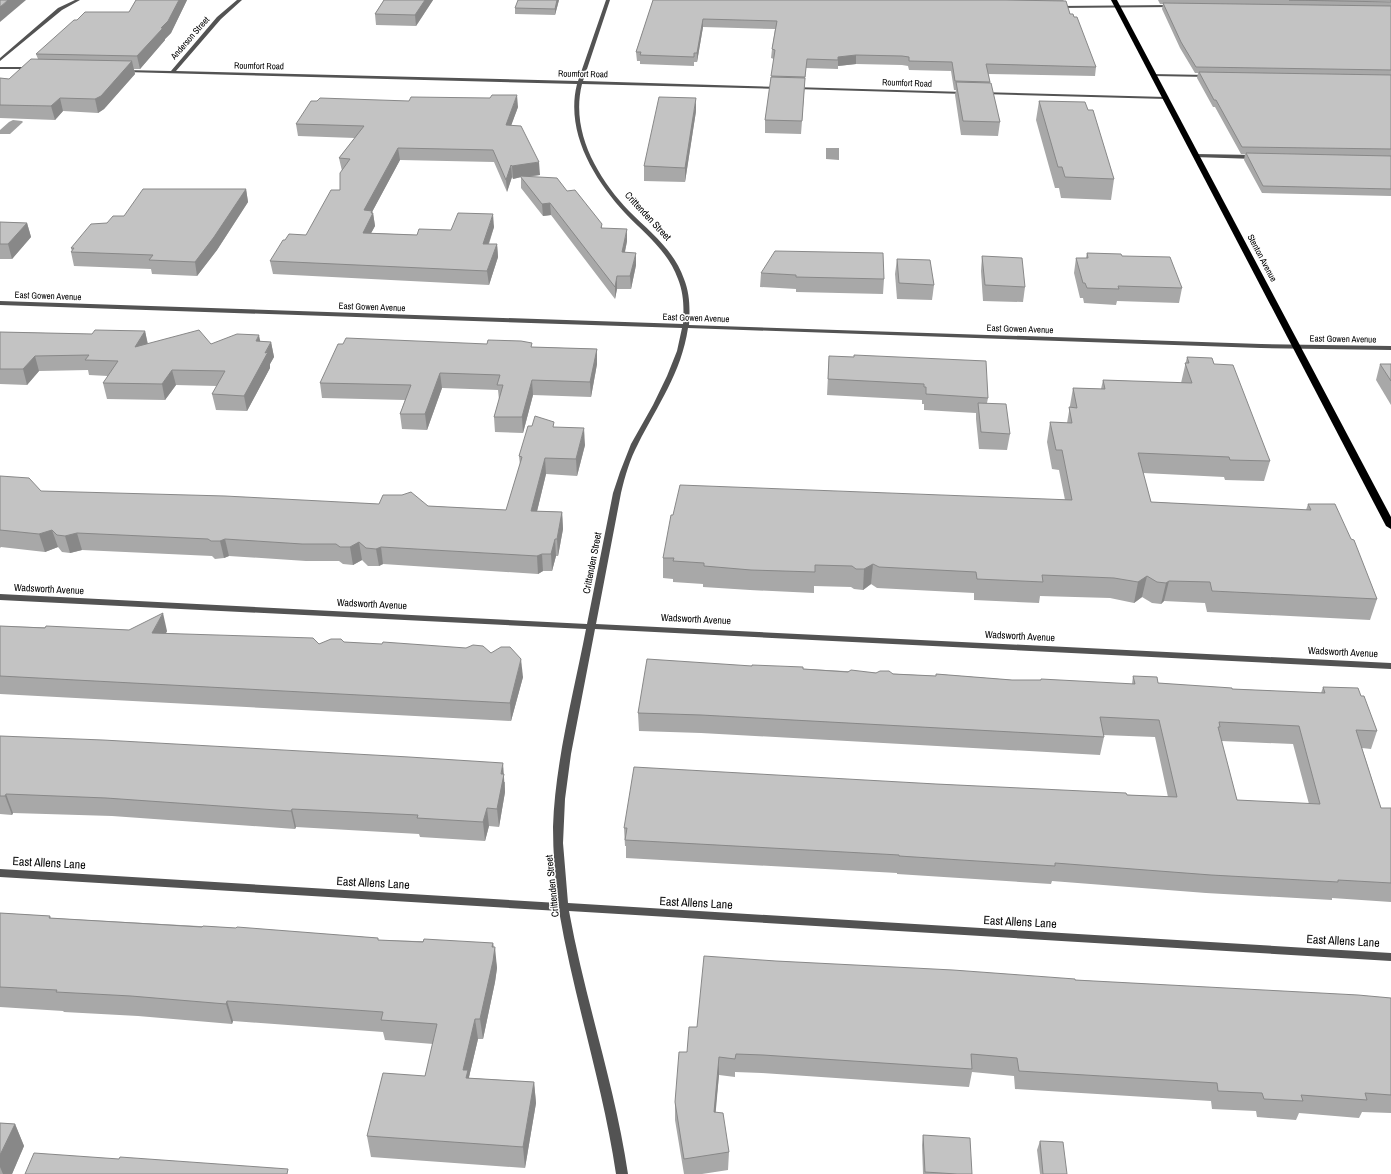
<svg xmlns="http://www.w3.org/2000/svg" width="1391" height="1174" font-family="'Archivo Narrow',sans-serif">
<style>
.water{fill:#a1a1a1}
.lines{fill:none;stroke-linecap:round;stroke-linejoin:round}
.street{fill:#535353;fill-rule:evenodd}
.primary{fill:#000;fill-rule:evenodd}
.wall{fill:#a8a8a8;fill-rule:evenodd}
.shaded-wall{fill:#888}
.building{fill:#c3c3c3;stroke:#888;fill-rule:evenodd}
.labels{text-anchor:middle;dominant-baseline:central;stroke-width:3;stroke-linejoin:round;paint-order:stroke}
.far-street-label{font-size:9px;fill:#000;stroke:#fff}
.street-label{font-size:10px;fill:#000;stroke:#fff}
.near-street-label{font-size:12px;fill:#000;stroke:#fff}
</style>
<rect width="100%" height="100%" fill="#fff"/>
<!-- water -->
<g class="water">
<path d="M13 120 22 121 23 122 10 134H0V130L9 122Z"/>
<path d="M826 148H839V160L826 159Z"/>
</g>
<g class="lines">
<!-- street -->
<g class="street">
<path d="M75 0H80L62 10 0 61V58L58 8Z"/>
<path d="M237 0H242L221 19 176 71 578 81 606 0H610L583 81 781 87V88L779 89 582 84C570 132 598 178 629 211 650 232 674 250 684 279 690 294 690 309 689 325L1261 344 1391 346V350L1261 348 688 328C681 374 658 404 638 444 630 459 625 476 621 493L596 624 1391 663V669L595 629 571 754 565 799 563 843 568 903 1391 953V961L569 911C585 1000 615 1085 628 1174H616C603 1085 574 999 559 911L0 877V869L558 903C555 878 553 852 553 827 555 762 574 692 586 629L0 600V594L587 624 613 493 620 472 631 444 653 405 667 376 677 351 682 328 0 305V301L683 324C684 309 684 294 678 279 668 251 645 234 625 213 594 179 565 132 577 84L125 72 123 71 125 70 171 71 217 17Z"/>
<path d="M1172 5 1174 6V7L1058 8 1056 7 1058 6Z"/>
<path d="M0 67H31L33 68 31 69H0Z"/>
<path d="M1151 74 1209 75 1211 76 1209 77 1153 76 1151 75Z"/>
<path d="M793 87 965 92 967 93 965 94 795 89 793 88Z"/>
<path d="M980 92 1166 97 1168 98 1166 99 982 94 980 93Z"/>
<path d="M1196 154 1255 155 1258 157 1255 159 1194 157V155Z"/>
</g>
<!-- primary -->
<path class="primary" d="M1111 0H1117L1391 517V529L1386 526Z"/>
</g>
<!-- wall -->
<g class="wall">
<path d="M136 0H187L171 33 165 39V40L140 69H134L135 74 104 109 98 113 63 111 55 120 0 118V78L9 79 38 59 36 54 129 12Z"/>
<path d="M384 0H433L416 26 376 25 375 14Z"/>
<path d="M559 0 555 15 515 14V8Z"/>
<path d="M653 0H1064L1063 1 1070 14 1074 17 1096 67 1095 76 988 74 990 83 1000 122 998 136 961 135 955 95 956 90H954L951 71 909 70 908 66 902 65 856 64 838 66V69L806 68 801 134 765 133V120L774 59 771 58 772 49 775 29 703 27 697 62H694V66L640 64V61H637L636 52Z"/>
<path d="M1158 0H1391V196L1262 193 1244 160 1245 154H1241L1215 107H1213L1197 78 1198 73H1195L1180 48 1162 9 1163 4H1160Z"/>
<path d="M1039 101 1088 110 1114 179 1111 200 1061 198 1059 188H1055L1036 120Z"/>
<path d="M518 107 511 125 540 175 527 177 567 191 602 224V228L627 241 625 252 636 265 631 289H617L615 299 551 215 543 216 521 188V177L513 179 512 177 507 192 494 162 400 160 372 212 373 213 375 226 371 233 417 235 451 230 494 227 489 244H497L498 257 489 285 273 274 270 261 306 235 340 190 342 171 339 158 355 138 298 136 296 124Z"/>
<path d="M696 111 685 182 644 181V166Z"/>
<path d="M246 189 248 202 217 250 197 276 152 274 151 269 74 266 71 252 72 251 71 248 107 223 124 216Z"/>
<path d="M0 222 27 223 31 237 12 259H0Z"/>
<path d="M1087 253 1122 256 1182 288 1179 303 1117 301 1116 305 1084 303 1083 298H1080L1074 273 1076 258H1086Z"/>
<path d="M982 256 1025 287 1023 302 983 301 981 271Z"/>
<path d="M897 259 934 285 932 300 897 299 895 274Z"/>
<path d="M761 273 884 279 883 294 796 292V289L760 287Z"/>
<path d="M145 331 148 344H211L260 341 271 342 274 357 270 364V368L247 411 216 410 212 394 217 386 176 385 165 400 107 399 103 383 108 376 89 375 88 370 39 371 27 385 0 384V332L92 334Z"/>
<path d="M532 347 597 349V364L591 397 533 395 523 433 495 432 494 417 499 400 498 390 442 388 427 430 402 429 400 414 405 400 322 398 320 383Z"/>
<path d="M829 356 988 398 987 403 1010 434 1007 450 979 449 976 419V413L924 410V404H922V400L827 395Z"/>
<path d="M1187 357 1214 364 1270 461 1264 481 1225 480 1224 477 1143 473 1151 502 1306 510 1308 504 1377 599 1370 620 1207 612 1205 603 1164 601 1161 604 1152 603 1142 597 1134 603 1110 598 1040 596 1039 603 974 600V593L877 588 871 584 863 590 854 589 851 587 814 586V593L750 590 703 587V584L673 582V579L663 578V558L1065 500 1059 470 1052 469 1047 442 1050 422 1067 423 1073 388 1101 389 1103 380 1181 383Z"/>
<path d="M1380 364H1391V405L1376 380Z"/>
<path d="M554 427 585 445 577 476 546 474 537 511 562 512 563 529 558 556H556L552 571H543L538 574 383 564 379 566H368L362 560 353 565 343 564 339 561H306L229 556 224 558 215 559 212 556 82 550 70 553 62 552 58 547 45 552 1 547 0 548V476L41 491 379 504 428 506 506 510 520 465 519 456Z"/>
<path d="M0 626 129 630 167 631 166 633 319 644 344 642 491 653 523 677 511 721 0 694Z"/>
<path d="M752 666 936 676V674L1012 680 1132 684 1133 676 1158 683 1232 689 1321 693 1323 687 1361 696 1377 731 1371 749 1362 748 1381 808H1391V902L1332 898V900L1206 893 1052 881 1051 884 897 874V873L626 858V846H625L624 828 936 784 1168 797 1155 737 1103 735 1104 737 1100 755 701 733 639 731 638 713ZM1221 741 1293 744 1309 804 1237 800Z"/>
<path d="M0 736 505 782V792L499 827 489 826 485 841 420 837 419 834 296 827 295 829 112 816 13 813 12 815 0 814Z"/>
<path d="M0 913 50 916 51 918 236 928 378 938V940L493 943 497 968 495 982 483 1039H478L469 1077V1078L534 1082 536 1103 525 1168 371 1157 367 1136 425 1076 433 1044 385 1040 383 1032 233 1021 232 1024 138 1016 64 1012 63 1011 0 1007Z"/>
<path d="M776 961 1075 980 1391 998V1113L1362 1112 1359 1118 1299 1113 1296 1120 1257 1117 1256 1111 1212 1109 1211 1101 1015 1089 1014 1076 972 1072 969 1087 762 1073 735 1072V1077L719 1075 715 1113 729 1152 728 1170 702 1174H684L675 1120V1102L687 1052 697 1027Z"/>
<path d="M0 1123 15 1124 24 1146 12 1174H0Z"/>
<path d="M923 1135 972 1174H923L922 1145Z"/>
<path d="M1040 1141 1067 1174H1040L1037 1150Z"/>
</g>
<!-- shaded-wall -->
<g class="shaded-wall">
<path d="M8 0H26L0 22V7Z"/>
<path d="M179 0H187L171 33 165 39V40L140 69 137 56 161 28Z"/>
<path d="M425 0H433L416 26 415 15Z"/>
<path d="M557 0H559L555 15V9Z"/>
<path d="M703 19V27L697 62V53Z"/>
<path d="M856 55V64L838 66V57Z"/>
<path d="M132 61 135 74 104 109 98 113 95 99Z"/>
<path d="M517 95 518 107 507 137 506 125Z"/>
<path d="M60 98 63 111 55 120 51 106Z"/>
<path d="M696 98V111L685 182V168Z"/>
<path d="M398 148 400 160 372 212V215L373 213 375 226 364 246 363 233 364 210Z"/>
<path d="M539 162 540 175 521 177 520 176 521 177 513 179 512 166Z"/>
<path d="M511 165 512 177 507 192 506 180Z"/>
<path d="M246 189 248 202 217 250 197 276 195 262Z"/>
<path d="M550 203 551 215 543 216 542 204Z"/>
<path d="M493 214 494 227 484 257 483 244Z"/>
<path d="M27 223 31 237 12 259 8 244Z"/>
<path d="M627 229V241L622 265V252Z"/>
<path d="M497 244 498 257 489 285 487 271Z"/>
<path d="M636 253V265L631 289 630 276Z"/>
<path d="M617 276V289L615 299V287Z"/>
<path d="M145 331 148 346 135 347Z"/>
<path d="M259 335 262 350 256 341Z"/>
<path d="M271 342 274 357 270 364V368L247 411 244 396Z"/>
<path d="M597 349V364L591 397 590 382Z"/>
<path d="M35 356 39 371 27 385 23 369Z"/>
<path d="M172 370 176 385 165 400 162 384Z"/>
<path d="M440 373 442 388 427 430 425 414Z"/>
<path d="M532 380 533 395 523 433 522 417Z"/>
<path d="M584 428 585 445 577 476 576 459Z"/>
<path d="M545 458 546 474 533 528 531 511Z"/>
<path d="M562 512 563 529 558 556 557 539Z"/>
<path d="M52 530 58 547 45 552 39 534Z"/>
<path d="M77 533 82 550 70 553 65 536Z"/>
<path d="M225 539 229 556 224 558 220 541Z"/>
<path d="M555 539 556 556 552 571 551 554Z"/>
<path d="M359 542 362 560 353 565 350 547Z"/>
<path d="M381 547 383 564 379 566 376 549Z"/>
<path d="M542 554 543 571 538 574 537 556Z"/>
<path d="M873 564 871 584 863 590 864 569Z"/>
<path d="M1147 576 1142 597 1134 603 1138 582Z"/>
<path d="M1169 581 1164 601 1161 604 1166 583Z"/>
<path d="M163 613 167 631 157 650 152 633Z"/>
<path d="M521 659 523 677 511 721 510 703Z"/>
<path d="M503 763 505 792 499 827 497 809 501 774Z"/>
<path d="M6 794 13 813 12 815 5 796Z"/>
<path d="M487 808 489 826 485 841 483 822Z"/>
<path d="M292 809 296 827 295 829 291 811Z"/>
<path d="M493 943 494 951 495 947 497 968 495 982 483 1039 480 1019Z"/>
<path d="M227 1001 233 1021 232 1024 226 1004Z"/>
<path d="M475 1019 478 1039 469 1077 471 1091 463 1070Z"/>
<path d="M719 1057V1075L714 1131V1112Z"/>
<path d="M534 1082 536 1103 525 1168 523 1147Z"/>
<path d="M15 1124 24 1146 12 1174H3L0 1167V1155Z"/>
</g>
<!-- building -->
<g class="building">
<path d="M0 0H8L0 7Z"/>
<path d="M136 0H179L168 21 161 28H163L137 56 36 54 74 20H77L85 12H129Z"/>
<path d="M384 0H425L415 15 375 14Z"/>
<path d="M518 0H557L555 9 515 8Z"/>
<path d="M653 0H1006L1066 1 1070 14H1073L1074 17H1077L1096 67 986 64 990 82 955 81 952 62 909 61V57L902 56 856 55 838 57V60L807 59 805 77 771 76 775 50 772 49 777 21 703 19 697 53H694V57L640 55 641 52H636Z"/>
<path d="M1289 0H1391V2Z"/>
<path d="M1163 3 1391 6V70L1196 67 1181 42Z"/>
<path d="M31 59 132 61 101 96 95 99 60 98 51 106 0 105V78L9 79Z"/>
<path d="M1199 72 1391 75V149L1242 147 1216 100H1214Z"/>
<path d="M771 77 805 78 802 121 765 120Z"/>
<path d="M956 82 991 83 1000 122 963 121Z"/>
<path d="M492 95H517L506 125 521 126 539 162 512 166 511 165 506 180 493 150 398 148 364 210 372 211 371 213H373L363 233 417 235 419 229 451 230 458 213 493 214 483 244H497L487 271 270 261 283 240H285L289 234 306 235 331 190H340V173L350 159 339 158 364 126 296 124 311 101H317L320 98 409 101 411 97 490 98Z"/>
<path d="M659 97 696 98 685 168 644 166Z"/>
<path d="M1039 101 1085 102 1088 110H1093L1114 179 1065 177 1062 167H1058Z"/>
<path d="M1246 153 1391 156V189L1263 186Z"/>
<path d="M520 176 557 178 567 191 575 190 602 224 601 228 627 229 622 252 636 253 630 276H617L615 287 550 203 542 204Z"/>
<path d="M143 189H246L214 237 195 262 149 260 153 255 71 252 74 248H71L91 224 107 223 113 216H124Z"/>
<path d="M0 222 27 223 8 244H0Z"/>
<path d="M775 251 883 253 884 279 796 277V275L761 273Z"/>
<path d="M1087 253 1121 254 1122 256 1170 257 1182 288 1118 286 1119 289 1087 288 1085 283H1083L1076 258H1088Z"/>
<path d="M982 256 1022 258 1025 287 985 285Z"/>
<path d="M897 259 930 260 934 285 899 283Z"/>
<path d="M95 330 145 331 135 347 199 330 211 344 237 334 259 335 256 341 271 342 265 353 268 352 244 396 212 394 225 371 172 370 162 384 103 383 118 361 85 360 89 355 35 356 23 369H0V332L92 334Z"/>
<path d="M346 338 487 344 488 340 521 341 532 343 531 347 597 349 590 382 532 380 522 417H494L503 385H497L500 375 440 373 425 414H400L411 385 320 383 338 344H343Z"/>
<path d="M854 355 986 361 988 398 926 394V387H924V384L828 379 829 356 854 357Z"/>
<path d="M1187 357 1212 358 1214 364 1233 365 1270 461 1230 460 1229 457 1138 453 1151 502 1311 510 1308 504H1335L1351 539 1354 540 1377 599 1212 591 1210 582 1169 581 1166 583 1157 582 1147 576 1138 582 1114 578 1042 575 1043 582 977 579 976 572 879 567 873 564 864 569H856L852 566 815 565V572L751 570 704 566V563L673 561 674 558H663L671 515H673L680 485 1072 500 1062 450H1056L1050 422 1072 423 1069 407 1077 408 1073 388 1105 389 1103 380 1192 383 1185 363H1189Z"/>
<path d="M1380 364H1391V381Z"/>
<path d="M978 403 1006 404 1010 434 981 432Z"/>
<path d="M535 416 554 422 553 427 584 428 576 459 545 458 531 511 562 512 557 539H555L551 554H542L537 556 381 547 376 549 366 548 359 542 350 547H340L336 544H302L225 539 220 541H211L208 539 77 533 65 536 57 535 52 530 39 534 0 530V476L29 478 41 491 225 496 379 504 383 495H402L411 492 428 506 506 510 522 457 519 456 528 426H532Z"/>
<path d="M163 613 152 633 313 638 319 644 331 639H341L344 642 382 644 383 642 466 648 473 645 483 646 491 653 501 647H510L521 659 510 703 0 676V626L45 628 46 626 129 630Z"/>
<path d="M647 659 752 666V665L803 667V669L848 672 851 670 876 673 880 671H889L893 674 936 676V674L1012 680H1041V679L1135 684 1133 676 1157 677 1158 683 1232 688V689L1325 693 1323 687 1358 688 1361 696H1364L1377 731 1356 730 1381 808H1391V883L1338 880V882L1211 875 1055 863V866L899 856V855L625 840 627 828H624L634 767 936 784 1104 792 1126 793 1127 795 1177 797 1159 720 1100 717 1104 737 701 715 638 713ZM1219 722 1299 726 1320 804 1237 800 1218 727H1220Z"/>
<path d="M0 736 103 740 409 757 503 763 501 774H504L497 809 487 808 483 822 417 818 418 815 292 809 291 811 106 798 6 794 5 796H0Z"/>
<path d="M0 913 50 916 49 918 202 927 203 926 236 928 237 927 378 938V940L423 942 424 939 493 943 492 947H495L493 961 480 1019H475L463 1070H468L466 1078 534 1082 523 1147 367 1136 383 1073 425 1076 437 1024 381 1020 383 1012 227 1001 226 1004 131 996 56 992 57 990 0 987Z"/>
<path d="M704 956 776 961 953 970 1075 979V980L1358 995 1391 998V1095L1365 1093 1367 1100 1301 1095 1303 1101 1264 1099 1262 1093 1218 1091 1217 1083 1019 1071 1017 1058 971 1054 972 1069 763 1055 736 1054 735 1059 719 1057 714 1112 723 1113 729 1152 684 1159 675 1102 679 1052H687L689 1027H697Z"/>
<path d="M0 1123 15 1124 0 1155Z"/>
<path d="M923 1135 970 1138 972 1174H957L925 1172Z"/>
<path d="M1040 1141 1063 1142 1067 1174H1043Z"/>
<path d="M34 1153 119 1159 120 1157 288 1169 287 1174H25Z"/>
</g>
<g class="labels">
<!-- far-street labels -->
<g class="far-street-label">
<text transform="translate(190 38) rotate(-49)">Anderson Street</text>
<text transform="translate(259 66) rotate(1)">Roumfort Road</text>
<text transform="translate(583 74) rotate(1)">Roumfort Road</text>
<text transform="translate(907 83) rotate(2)">Roumfort Road</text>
<text transform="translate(1262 258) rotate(62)">Stenton Avenue</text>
<text transform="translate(48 296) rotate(2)">East Gowen Avenue</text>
<text transform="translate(372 307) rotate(2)">East Gowen Avenue</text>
<text transform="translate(696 318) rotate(2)">East Gowen Avenue</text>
<text transform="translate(1020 329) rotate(2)">East Gowen Avenue</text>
<text transform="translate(1343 339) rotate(1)">East Gowen Avenue</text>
</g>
<!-- street labels -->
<g class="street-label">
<text transform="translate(648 216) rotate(47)">Crittenden Street</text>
<text transform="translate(592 563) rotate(-79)">Crittenden Street</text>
<text transform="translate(49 589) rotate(3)">Wadsworth Avenue</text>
<text transform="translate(372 604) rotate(3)">Wadsworth Avenue</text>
<text transform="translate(696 619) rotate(3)">Wadsworth Avenue</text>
<text transform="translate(1020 636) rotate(3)">Wadsworth Avenue</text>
<text transform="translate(1343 652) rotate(3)">Wadsworth Avenue</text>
<text transform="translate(552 886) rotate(-96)">Crittenden Street</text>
</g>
<!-- near-street labels -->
<g class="near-street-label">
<text transform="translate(49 863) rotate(3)">East Allens Lane</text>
<text transform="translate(373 883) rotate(3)">East Allens Lane</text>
<text transform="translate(696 903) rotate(3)">East Allens Lane</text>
<text transform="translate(1020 922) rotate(3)">East Allens Lane</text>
<text transform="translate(1343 941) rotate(3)">East Allens Lane</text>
</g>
</g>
</svg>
